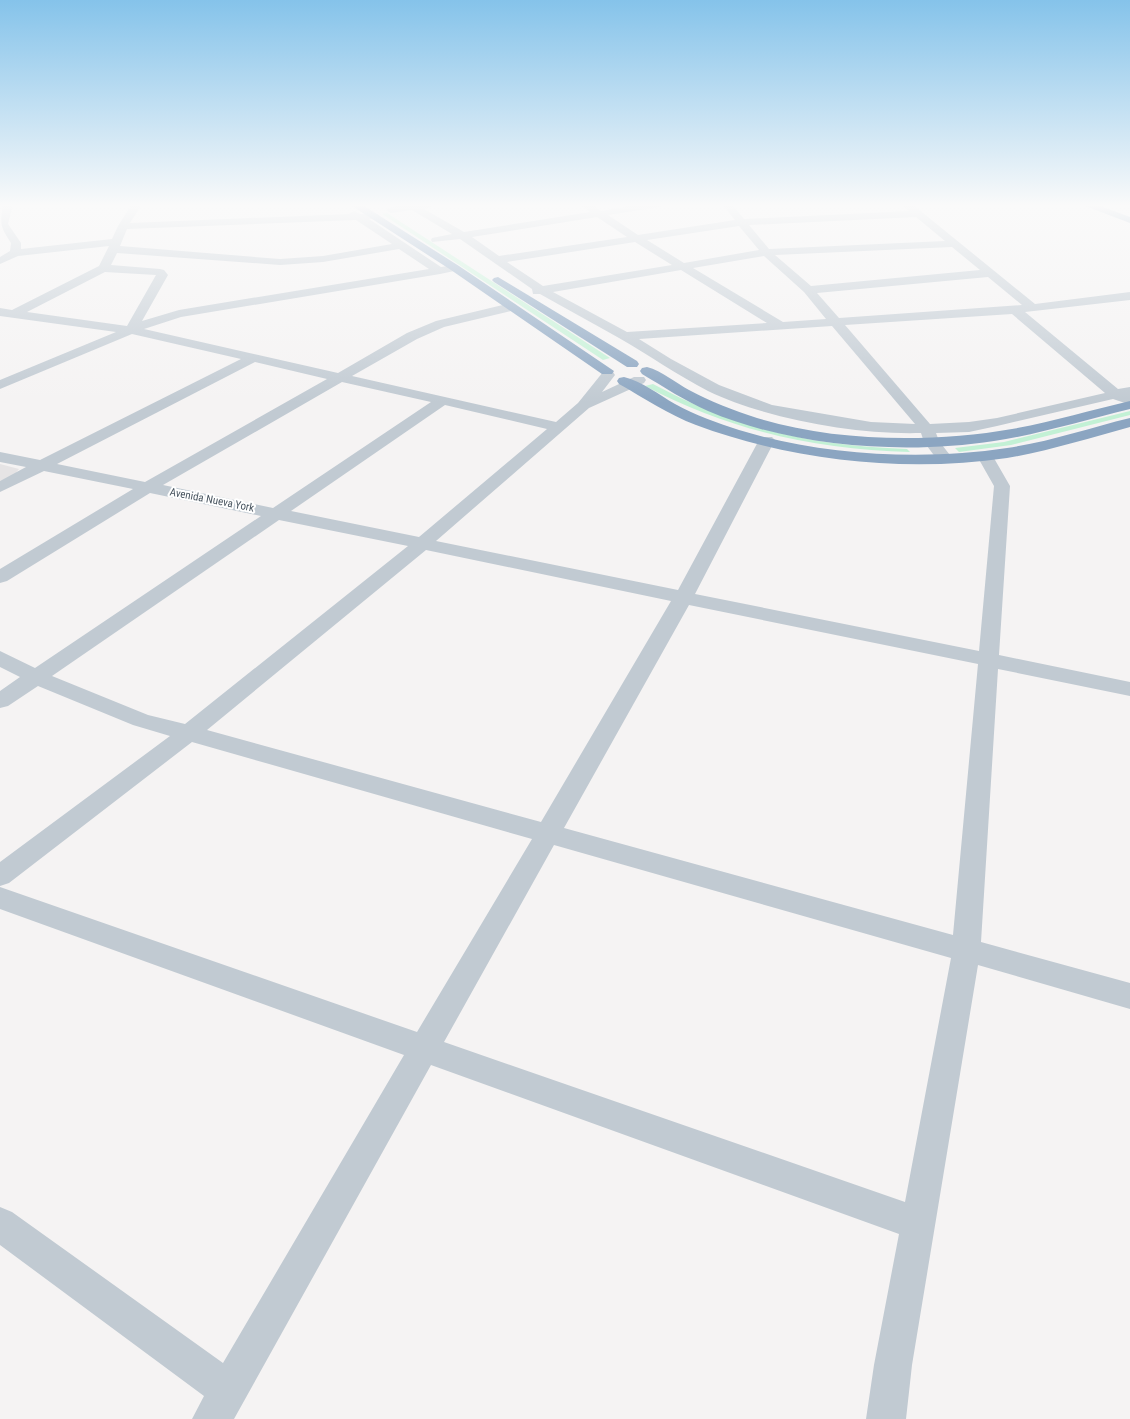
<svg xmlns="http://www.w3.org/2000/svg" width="1130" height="1419" font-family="'Roboto Condensed',sans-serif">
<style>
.education{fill:#e6e4e5}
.green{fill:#c3f1d5}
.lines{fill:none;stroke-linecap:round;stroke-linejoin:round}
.minor{fill:#c1cad2;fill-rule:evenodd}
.highway{fill:#8ba5c1;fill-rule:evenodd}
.labels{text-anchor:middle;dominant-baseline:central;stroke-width:4;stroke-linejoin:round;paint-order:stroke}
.far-street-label{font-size:11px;fill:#4a5661;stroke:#fff}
</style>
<rect width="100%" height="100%" fill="#f5f3f3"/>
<!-- education -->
<path class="education" d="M0 464 19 469 15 474 0 481Z"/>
<!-- green -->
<g class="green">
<path d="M387 213 610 358 603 360 382 214Z"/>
<path d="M653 384C737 429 812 446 907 449L910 452C814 449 731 431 645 386Z"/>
<path d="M1130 411V415L1011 445 959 452 955 448 1004 442Z"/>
</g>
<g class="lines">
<!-- minor -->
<g class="minor">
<path d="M3 204H13L8 224 21 243V249L112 239 118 226 132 204H142L130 223 349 214 354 211 360 214H378L379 216 378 218 369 219 441 267 455 265 461 268 459 270 440 274 181 317 144 329 338 373 407 333 436 321 511 303 515 304 517 307 515 310 444 327 417 339 352 376 556 422 578 403 603 372H613L615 375 602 392 634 377H644L646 380 644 383 589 408 436 541 678 590 759 440 762 437H772L775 440 695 594 979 651 994 486 977 456 979 453H991L1010 486 999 655 1130 682V696L998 669 981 942 1130 983V1009L978 965 912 1365 906 1419H866L874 1365 899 1234 431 1065 234 1419H192L204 1396 0 1245V1207L12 1212 223 1363 404 1055 0 909V887L417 1032 532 839 192 742 9 883 0 886V862L170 736 133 725 38 686 8 706 0 708V691L20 677 0 667V651L35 668 261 516 150 493 7 581 0 583V569L133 489 44 471 0 492V481L26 467 0 462V452L40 460 241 359 132 334 0 389V380L116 332 0 316V308L12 310 99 266 109 246 18 256 0 264V257L10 251 11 243C0 226 0 225 3 204ZM356 220 392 244 323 256 280 259 120 246 127 229ZM399 249 429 269 179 310 142 321 168 275 164 270 160 269 111 265 117 253 280 265 323 262ZM105 272 156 275 127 326 27 312ZM255 362 327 379 145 482 57 464ZM342 382 431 402 273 508 163 485ZM445 405 547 429 419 537 291 511ZM279 520 408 546 185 724 148 715 52 676ZM426 550 671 601 541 822 207 730ZM689 605 978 664 953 935 564 828ZM554 845 951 958 905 1202 444 1042Z"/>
<path d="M412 204H433L432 207 424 209 464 232 590 212 579 204H591L601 211 640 204H665L660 207 608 215 638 235 735 220 722 204H732L744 219 909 211 902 205 912 204 1035 304 1130 292V300L1025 312 1118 389 1130 387V402L1125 403 1113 399 997 426 969 432 936 433 939 441 953 459 951 462H939L924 442 921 433C856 435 766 419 708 391 677 375 649 355 619 338 593 323 566 309 540 294H533L532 289 460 239 432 242 431 240 432 238 452 234 412 210 391 213 386 210 391 207ZM597 217 627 237 499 256 472 237ZM916 217 945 241 769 249 749 225ZM739 226 759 250 684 263 647 240ZM635 242 672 265 543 286 507 262ZM952 247 980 270 811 286 775 255ZM764 256 804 292 826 319 783 322 693 268ZM681 270 767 323 627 332 553 292ZM988 277 1022 305 839 318 817 293ZM1012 314 1105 393 997 418 969 422 930 424 845 325ZM832 326 915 424 871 422 772 405 719 385 671 359 639 339Z"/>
</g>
<!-- highway -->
<g class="highway">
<path d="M349 204H361L459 266 614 371 612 374H602L451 270Z"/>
<path d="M1080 204H1095L1130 217V223Z"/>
<path d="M498 277 637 361 639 364 637 367H627L494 282 492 280 494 278Z"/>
<path d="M647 367C662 371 676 383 689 390 711 402 733 410 757 418 835 442 932 443 1012 429 1052 422 1091 410 1130 401V409C1085 420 1040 434 994 441 904 455 793 447 708 411 685 401 664 387 642 374L640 371 642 368Z"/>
<path d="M624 377C642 381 659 395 675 404 695 415 717 423 739 430 821 455 922 461 1007 448 1049 442 1089 428 1130 418V427C1089 438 1049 451 1007 458 905 473 793 461 696 425 669 415 644 398 619 384L617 381 619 378Z"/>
</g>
</g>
<!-- sky -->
<linearGradient id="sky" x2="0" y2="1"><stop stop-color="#85c3ea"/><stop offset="0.51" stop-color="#fafafa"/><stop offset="1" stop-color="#fafafa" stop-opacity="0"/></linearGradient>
<rect width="1130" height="403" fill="url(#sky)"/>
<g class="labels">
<!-- far-street labels -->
<g class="far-street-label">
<text transform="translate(212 500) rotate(11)">Avenida Nueva York</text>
</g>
</g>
</svg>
